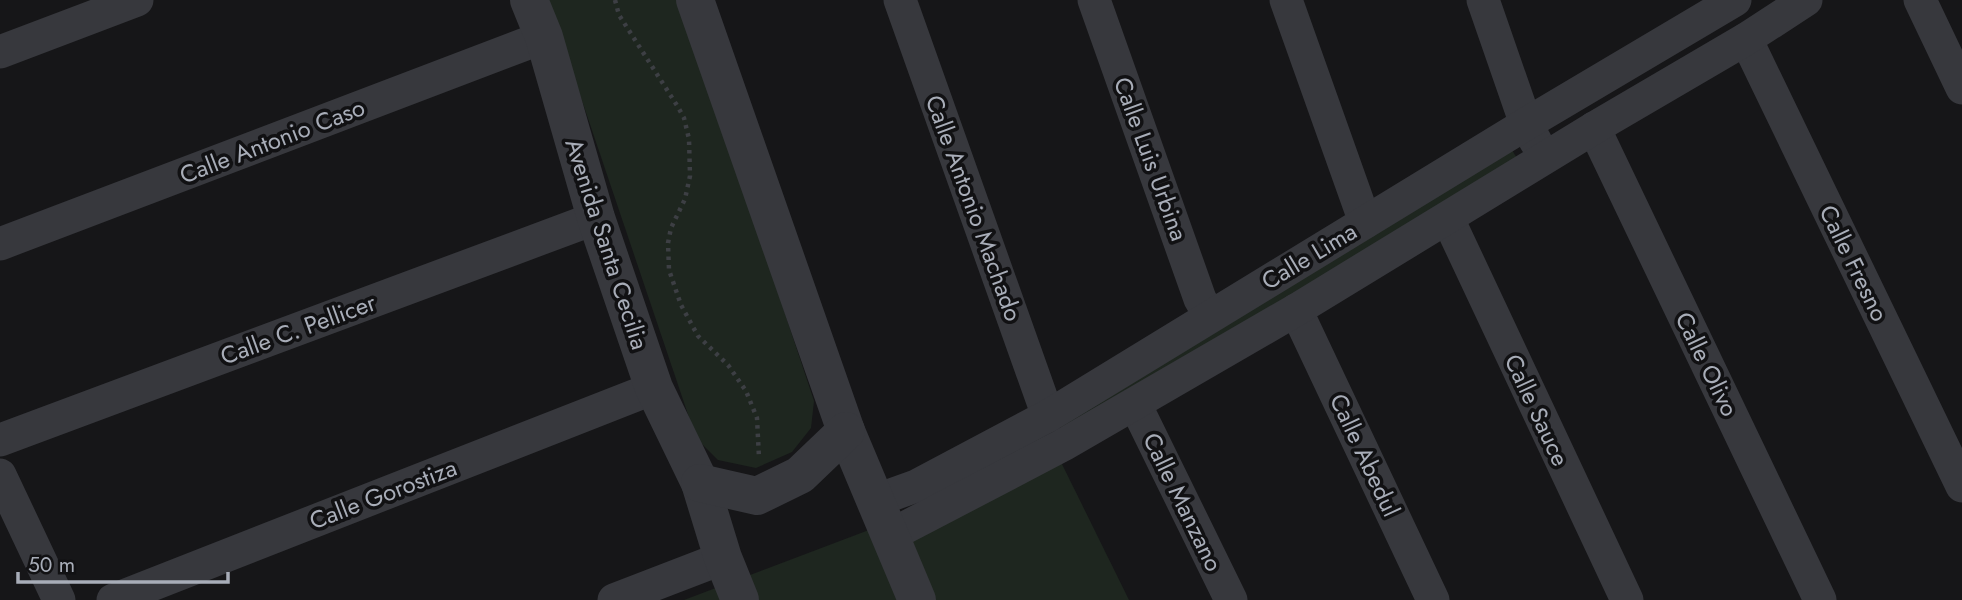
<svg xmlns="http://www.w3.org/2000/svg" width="1962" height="600" font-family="Jost,sans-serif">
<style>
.green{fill:#1e261f}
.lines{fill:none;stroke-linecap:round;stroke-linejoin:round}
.path{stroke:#3d3f44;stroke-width:4.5;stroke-dasharray:3.5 5;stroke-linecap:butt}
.minor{stroke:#37383d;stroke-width:33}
.tertiary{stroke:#37383d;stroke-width:38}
.labels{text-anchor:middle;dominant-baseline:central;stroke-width:7;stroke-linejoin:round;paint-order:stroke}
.street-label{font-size:24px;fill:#a8adb8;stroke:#111113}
</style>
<rect width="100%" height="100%" fill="#161618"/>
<!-- green -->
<g class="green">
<path d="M548 0H681L814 401 811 428 792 452 756 468 718 460 696 438Z"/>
<path d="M1512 150 1518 160 1067 435 1059 421Z"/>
<path d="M1059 458 1129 600H684Z"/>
</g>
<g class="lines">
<!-- path -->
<path class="path" d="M615 0 619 15 678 107 684 118 689 139 690 176 685 199 671 228 668 243 669 270 681 305 698 336 728 365 746 391 757 418 759 458"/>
<!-- minor -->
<g class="minor">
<path d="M900 0 1048 416"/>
<path d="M1094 0 1200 299 1210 316"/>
<path d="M1286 0 1365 222"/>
<path d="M1483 0 1526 124 1536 142"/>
<path d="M1920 0 1962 88"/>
<path d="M1746 39 1962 486"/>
<path d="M0 52 137 0"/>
<path d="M1594 128 1820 600"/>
<path d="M1448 219 1627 600"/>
<path d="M0 244 544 37"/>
<path d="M1296 310 1433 600"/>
<path d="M1135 404 1231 600"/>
<path d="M0 440 596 218"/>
<path d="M0 475 59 600"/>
<path d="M877 500 916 486 1048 416 1526 124 1735 0"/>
<path d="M891 535 1063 445 1296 310 1594 128 1746 39 1806 0"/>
<path d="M113 600 654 388"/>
<path d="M614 600 723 558"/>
</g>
<!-- tertiary -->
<g class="tertiary">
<path d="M529 0 544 37 596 218 654 388 700 483 723 558 740 600"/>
<path d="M695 0 846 431 917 600"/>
<path d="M700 483 757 496 800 475 846 431"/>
</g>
</g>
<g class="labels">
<!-- street labels -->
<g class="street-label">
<text transform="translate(272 141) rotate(-21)">Calle Antonio Caso</text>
<text transform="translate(1151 159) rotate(70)">Calle Luis Urbina</text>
<text transform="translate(974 208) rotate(70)">Calle Antonio Machado</text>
<text transform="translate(607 244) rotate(72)">Avenida Santa Cecilia</text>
<text transform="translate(1309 256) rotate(-31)">Calle Lima</text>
<text transform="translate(1854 263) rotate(64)">Calle Fresno</text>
<text transform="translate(298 329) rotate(-20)">Calle C. Pellicer</text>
<text transform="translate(1707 364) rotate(64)">Calle Olivo</text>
<text transform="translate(1537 410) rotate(65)">Calle Sauce</text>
<text transform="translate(1365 455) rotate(65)">Calle Abedul</text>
<text transform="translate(383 494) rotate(-21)">Calle Gorostiza</text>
<text transform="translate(1183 502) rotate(64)">Calle Manzano</text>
</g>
</g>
<!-- scale -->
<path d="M18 572v10h210v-10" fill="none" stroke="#a8adb8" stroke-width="3.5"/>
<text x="28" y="572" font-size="21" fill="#a8adb8" stroke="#111113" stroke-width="5" paint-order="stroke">50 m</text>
</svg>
